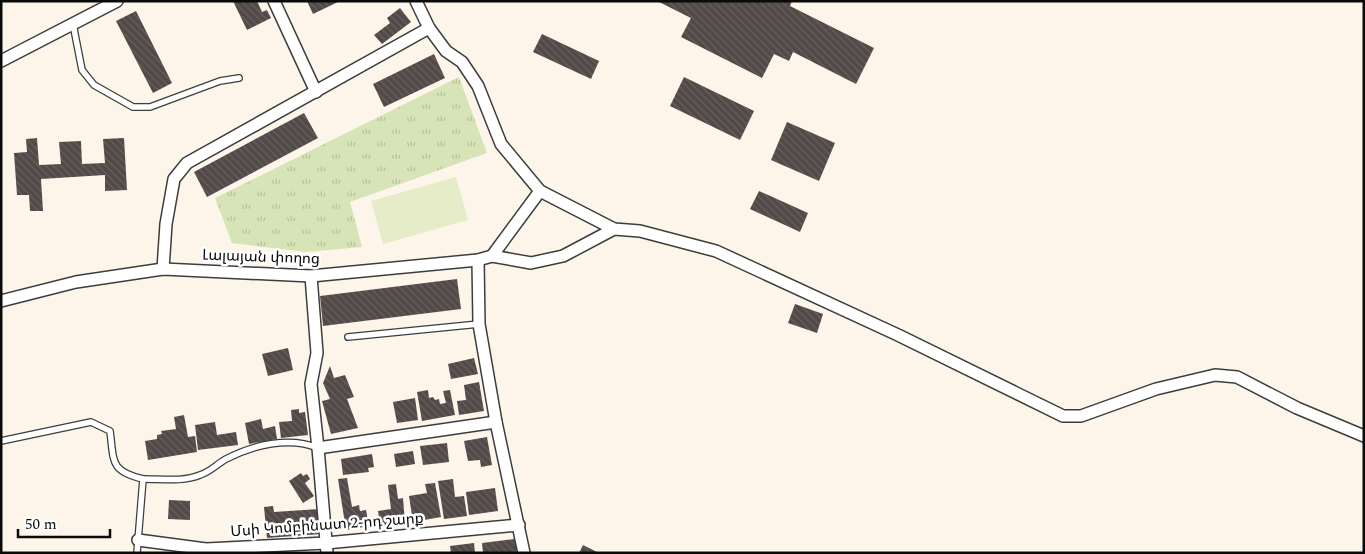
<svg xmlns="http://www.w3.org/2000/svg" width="1365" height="554" font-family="Spectral,'Noto Sans Armenian',serif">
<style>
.park{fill:url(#park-tufts)}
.pitch{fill:#e6ecc8}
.building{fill:url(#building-back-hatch)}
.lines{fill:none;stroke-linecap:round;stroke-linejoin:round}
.lane-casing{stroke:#3d3d3d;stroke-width:8}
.street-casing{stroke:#3d3d3d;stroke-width:14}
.lane{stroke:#fff;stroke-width:5.5}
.street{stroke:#fff;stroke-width:11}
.labels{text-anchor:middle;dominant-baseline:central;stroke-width:5;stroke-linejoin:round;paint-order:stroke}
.street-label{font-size:15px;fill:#0a0a0a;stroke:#fff}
</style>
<defs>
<pattern id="park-tufts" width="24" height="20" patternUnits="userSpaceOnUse" patternTransform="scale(1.25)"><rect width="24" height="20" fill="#d7e4b7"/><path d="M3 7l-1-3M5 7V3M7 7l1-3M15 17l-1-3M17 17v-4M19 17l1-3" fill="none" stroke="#b7c29c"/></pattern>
<pattern id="building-back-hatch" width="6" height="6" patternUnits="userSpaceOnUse" patternTransform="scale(1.25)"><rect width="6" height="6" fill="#524a48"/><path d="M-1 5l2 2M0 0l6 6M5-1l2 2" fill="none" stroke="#66605e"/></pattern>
</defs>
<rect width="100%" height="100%" fill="#fdf5e9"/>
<!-- park -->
<path class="park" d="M459 77 487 153 350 202 362 247 306 252 232 243 215 198Z"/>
<!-- pitch -->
<path class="pitch" d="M456 177 468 220 383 244 371 201Z"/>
<!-- building -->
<g class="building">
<path d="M233 1H257L262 12 267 10 271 18 247 30Z"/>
<path d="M307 1H340L313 14Z"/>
<path d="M657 1H792L790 6 874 48 856 84 793 52 789 61 774 54 762 78 681 37 691 18Z"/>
<path d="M400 8 411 22 382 44 374 35 390 23 387 18Z"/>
<path d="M136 11 172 83 153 93 116 21Z"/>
<path d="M542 34 599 61 591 79 533 52Z"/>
<path d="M434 54 445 78 384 107 373 84Z"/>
<path d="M684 77 754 111 740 140 670 106Z"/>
<path d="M304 113 318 138 207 197 194 172Z"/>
<path d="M787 122 835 143 819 181 771 160Z"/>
<path d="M37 138 39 165 61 164 59 142 81 141 82 164 105 163 103 139 124 138 127 190 105 191V175L41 179 43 211H30L29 195H17L14 153 27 152 26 139Z"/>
<path d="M759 191 808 213 800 232 750 209Z"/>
<path d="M457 279 461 309 323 326 320 296Z"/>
<path d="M795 304 823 314 817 333 788 323Z"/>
<path d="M288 348 293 370 268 376 262 354Z"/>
<path d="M474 358 478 374 451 379 448 364Z"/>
<path d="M330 366 334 378 345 375 354 397 347 399 358 428 331 434 322 401 330 399 323 383Z"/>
<path d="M479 382 484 411 459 415 457 401 466 400 464 385Z"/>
<path d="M428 390 429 398 433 397 435 400 439 399 440 404 446 403 443 391 450 390 455 415 422 421 417 392Z"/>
<path d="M415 398 418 420 397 423 393 402Z"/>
<path d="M299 409V413L305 412 308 435 281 438 279 422 292 421 291 410Z"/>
<path d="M184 415 188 437 195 436 197 452 148 460 145 441 157 439V435L162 434 161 431 176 429 174 417Z"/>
<path d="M261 419 263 429 275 426 277 439 249 444 245 423Z"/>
<path d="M215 422 217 435 236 432 238 445 198 450 195 425Z"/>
<path d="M487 437 492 465 481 467 480 460 468 461 464 441Z"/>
<path d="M447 443 449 462 423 465 420 446Z"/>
<path d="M413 451 415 464 396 467 394 454Z"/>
<path d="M372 454 374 467 368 468 369 472 343 475 341 459Z"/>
<path d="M301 473 303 476 307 474 310 479 305 483 314 496 303 503 289 481Z"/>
<path d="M347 478 352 507 359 505 360 511 366 510 369 526 346 530 338 479Z"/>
<path d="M453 479 455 497 464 496 467 516 444 519 438 481Z"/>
<path d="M435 483 441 517 413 522 409 496 427 493 425 484Z"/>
<path d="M396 484 398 499 403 498 405 523 380 526 378 511 391 509 388 485Z"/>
<path d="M495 488 498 511 469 515 466 492Z"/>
<path d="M169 500 190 501V520L168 519Z"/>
<path d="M273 506 274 512 319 509 321 534 267 538 264 507Z"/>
<path d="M515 539 517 553H483L482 543Z"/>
<path d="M474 543 475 553H451L450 546Z"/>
<path d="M583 545 599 553H579Z"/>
</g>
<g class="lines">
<!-- lane casing -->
<g class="lane-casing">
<g id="lane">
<path d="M73 24 82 70 94 85 133 107H150L220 81 239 78"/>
<path d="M348 337 479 324"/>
<path d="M1 441 91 422 110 431C114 462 110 471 143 479L137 553"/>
<path d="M143 479C162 479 183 482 200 475 210 472 217 464 226 459 253 445 289 436 318 448"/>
</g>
</g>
<!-- street casing -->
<g class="street-casing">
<g id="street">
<path d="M274 1 316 92"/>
<path d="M416 1 429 28 446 51 462 62 478 86 501 144 540 191 614 229 640 231 716 251 898 335 1063 416H1081L1156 389 1215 375 1237 377 1297 408 1364 436"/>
<path d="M1 61 117 1"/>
<path d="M492 256 531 263 563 256 614 229"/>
<path d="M478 260 479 324 496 422 524 553"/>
<path d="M163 269 166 224 174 179 187 163 429 28"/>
<path d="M311 276 317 353 311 384 318 448 327 553"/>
<path d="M1 301 76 282 163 269 311 276 478 260 492 256 540 191"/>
<path d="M318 448 496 422"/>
<path d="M138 540 206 549 326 543 519 525"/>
</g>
</g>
<!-- lane -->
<use href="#lane" class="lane"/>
<!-- street -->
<use href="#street" class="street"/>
</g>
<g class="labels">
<!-- street labels -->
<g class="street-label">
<text transform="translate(261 257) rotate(2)">Լալայան փողոց</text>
<text transform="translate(327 525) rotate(-4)">Մսի Կոմբինատ 2-րդ շարք</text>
</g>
</g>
<!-- border -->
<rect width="1365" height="554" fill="none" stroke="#0a0a0a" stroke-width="5"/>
<!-- scale -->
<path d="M18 529v8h92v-8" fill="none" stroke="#0a0a0a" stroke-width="2.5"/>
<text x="25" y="529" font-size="15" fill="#0a0a0a" stroke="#ffffff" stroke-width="4" paint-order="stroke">50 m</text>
</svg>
